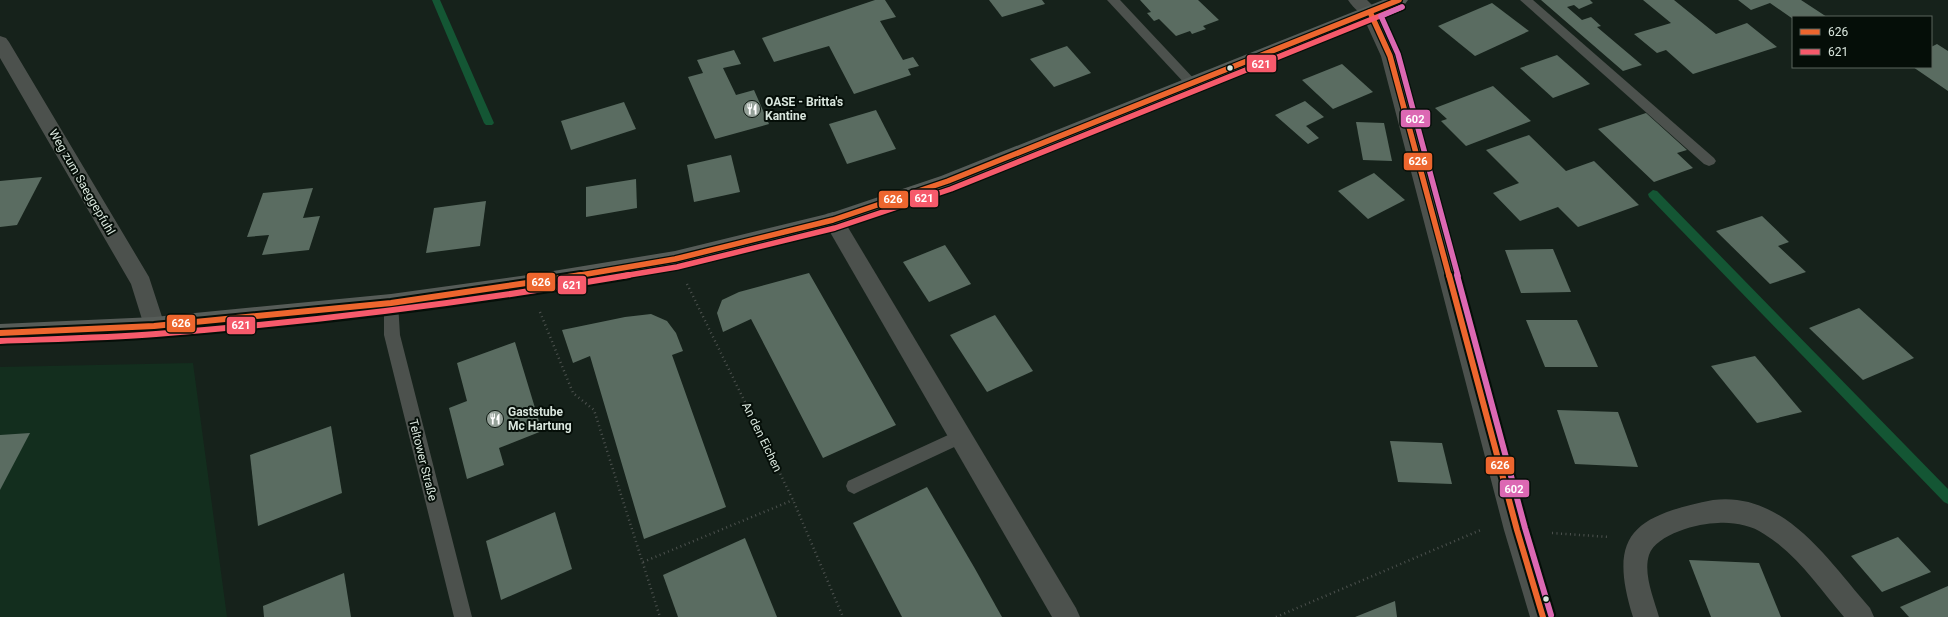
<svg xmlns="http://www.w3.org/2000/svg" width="1948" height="617" font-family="Roboto,sans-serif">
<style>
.built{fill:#132e1e}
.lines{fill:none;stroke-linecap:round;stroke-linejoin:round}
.stream{fill:#145634;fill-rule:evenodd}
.building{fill:#5a6c61}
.path{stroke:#4d524f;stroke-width:2.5;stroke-dasharray:1 3.5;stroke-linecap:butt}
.service{fill:#4c514d;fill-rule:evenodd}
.minor{fill:#4c514d;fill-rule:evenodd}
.tertiary{fill:#4c514d;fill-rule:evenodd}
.secondary{fill:#565c58;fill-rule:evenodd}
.bus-1-far1-casing{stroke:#050e08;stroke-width:8}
.bus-1-casing{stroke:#050e08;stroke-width:10}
.bus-2-far1-casing{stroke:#050e08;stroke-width:8}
.bus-2-casing{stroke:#050e08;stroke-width:10}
.bus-3-far1-casing{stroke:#050e08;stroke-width:8}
.bus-3-casing{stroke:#050e08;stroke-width:10}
.bus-1-far1{stroke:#ed662e;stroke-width:5.5}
.bus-1{stroke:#ed662e;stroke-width:6}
.bus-2-far1{stroke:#f65a6b;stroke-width:5.5}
.bus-2{stroke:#f65a6b;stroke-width:6}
.bus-3-far1{stroke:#dc68b3;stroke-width:5.5}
.bus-3{stroke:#dc68b3;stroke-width:6}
.bus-dot{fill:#d9e6dd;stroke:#050e08;stroke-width:1.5}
.labels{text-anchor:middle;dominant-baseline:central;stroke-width:4;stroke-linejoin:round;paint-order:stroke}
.poi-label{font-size:12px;font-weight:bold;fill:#d9e6dd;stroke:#050e08;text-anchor:start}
.street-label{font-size:12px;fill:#d9e6dd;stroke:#050e08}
.line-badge{stroke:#050e08;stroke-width:1.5}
.badge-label{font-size:11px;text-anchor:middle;font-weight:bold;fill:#fff}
</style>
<rect width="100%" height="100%" fill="#16221b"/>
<!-- built -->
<path class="built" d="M193 363 227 617H0V367Z"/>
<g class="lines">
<!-- stream -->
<g class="stream">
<path d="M432 0H440L494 123 492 125H486L484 123Z"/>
<path d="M1653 190 1657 191 1948 489V504L1944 502 1649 197 1648 194Z"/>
</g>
</g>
<!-- building -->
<g class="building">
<path d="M875 0H885L896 17 880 21 903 60 913 57 919 66 908 69 911 75 854 94 829 46 774 62 762 38Z"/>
<path d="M989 0H1042L1045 4 1002 17Z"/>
<path d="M1140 0H1198L1219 20 1203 26 1206 29 1192 34 1190 31 1176 36 1159 19 1154 21 1147 13 1151 12Z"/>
<path d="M1541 0H1590L1593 3 1579 9 1574 5 1567 7 1582 20 1591 17 1601 26 1597 27 1642 65 1623 71Z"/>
<path d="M1643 0H1674L1716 34 1747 23 1777 47 1693 74 1666 50 1657 53 1634 34 1671 23Z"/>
<path d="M1738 0H1801L1827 17H1793V19L1770 3 1751 10Z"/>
<path d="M1492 3 1529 31 1475 56 1438 26Z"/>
<path d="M1937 44 1948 51V91L1913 67H1931V47Z"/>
<path d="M1067 46 1091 73 1054 87 1030 59Z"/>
<path d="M734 50 741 64 723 68 736 95 754 90 769 124 715 139 688 77 703 73 697 60Z"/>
<path d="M1557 55 1590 84 1553 98 1520 68Z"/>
<path d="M1342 64 1373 92 1333 109 1302 80Z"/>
<path d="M1493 86 1531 121 1466 146 1441 121 1447 119 1435 108Z"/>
<path d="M1305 101 1324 117 1306 126 1319 138 1308 144 1275 115Z"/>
<path d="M624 102 636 129 571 150 561 121Z"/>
<path d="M876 110 896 149 847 164 829 124Z"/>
<path d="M1646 113 1687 150 1677 153 1693 168 1654 182 1598 129Z"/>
<path d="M1356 122 1384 123 1392 161 1363 160Z"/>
<path d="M1529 135 1566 171 1594 161 1639 205 1578 227 1558 207 1520 221 1493 193 1519 183 1486 150Z"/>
<path d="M731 155 740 192 694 202 687 165Z"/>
<path d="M1374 173 1405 200 1368 219 1338 191Z"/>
<path d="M42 177 17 225 0 227V181Z"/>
<path d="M636 179 637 208 586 217V187Z"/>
<path d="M313 188 303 218 320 216 309 250 262 255 269 235 247 237 263 193Z"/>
<path d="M486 201 480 246 426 253 434 208Z"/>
<path d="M1762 216 1789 242 1778 246 1806 272 1770 284 1716 231Z"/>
<path d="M945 245 971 284 929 302 903 262Z"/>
<path d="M1553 249 1571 292 1521 293 1505 250Z"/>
<path d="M809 273 896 425 823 458 751 319 723 332 717 313 722 300 739 292Z"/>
<path d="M1859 308 1914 358 1863 380 1809 328Z"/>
<path d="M651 314 667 321 676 333 683 351 672 355 726 507 644 539 590 356 573 363 562 330 625 317Z"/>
<path d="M995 315 1033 371 987 392 950 335Z"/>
<path d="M1526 320H1577L1598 367H1545Z"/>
<path d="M515 342 542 431 499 448 504 465 467 479 449 408 467 401 457 363Z"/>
<path d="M1755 356 1802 412 1757 423 1711 366Z"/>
<path d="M1557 410 1618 412 1638 467 1575 464Z"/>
<path d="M331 426 342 493 258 526 250 455Z"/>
<path d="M30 433 0 490V435Z"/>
<path d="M1390 441 1442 443 1452 484 1398 482Z"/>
<path d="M927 487 974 567 1002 617H902L853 523Z"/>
<path d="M555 512 572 569 501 600 486 541Z"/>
<path d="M1898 537 1931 572 1882 592 1851 556Z"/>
<path d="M745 538 777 617H678L663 575Z"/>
<path d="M1689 560 1759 563 1781 617H1711Z"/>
<path d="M344 573 351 617H264L263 606Z"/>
<path d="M1948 586V617H1909L1900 607Z"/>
<path d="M1395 601 1397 617H1355Z"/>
</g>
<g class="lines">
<!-- path -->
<g class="path">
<path d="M687 284 793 500 843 617"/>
<path d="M540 312 573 393 594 410 660 617"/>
<path d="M1552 533 1609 537"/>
<path d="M643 562 793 500"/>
<path d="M1276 617 1483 529"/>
</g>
<!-- service -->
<g class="service">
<path d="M1107 0H1120L1196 81 1198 84 1196 87H1188Z"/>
<path d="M1520 0H1533L1714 158 1716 161 1714 164 1709 166 1704 164Z"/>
<path d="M391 297 396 299 398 303 400 335 472 617H454L384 335V303L386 299Z"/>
<path d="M959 430 965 432 967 437 965 442 860 491 854 494 848 491 846 486 848 481Z"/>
</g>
<!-- minor -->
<g class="minor">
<path d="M1348 0H1367L1379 12 1376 16C1364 19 1355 10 1348 0Z"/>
<path d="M0 36 6 38 9 42 149 277 165 326 162 332 154 335 146 332 131 284 0 58Z"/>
<path d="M833 212 840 214 1076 608 1080 617H1052L823 220 826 214Z"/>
<path d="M1713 500C1785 491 1829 562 1870 608L1874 617H1844C1819 588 1797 554 1764 534 1751 525 1733 522 1718 523 1699 523 1656 534 1649 555 1643 574 1654 599 1659 617H1633C1607 534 1634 516 1713 500Z"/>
</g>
<!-- tertiary -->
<path class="tertiary" d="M1370 6 1376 8 1379 12 1399 56 1530 530 1556 617H1530L1504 530 1381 56 1361 12 1364 8Z"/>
<!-- secondary -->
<path class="secondary" d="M1383 0H1408L1405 4 955 186 833 228 675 267 535 292 391 312 154 335 0 342V324L154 317 391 294 535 274 675 251 831 213 941 176Z"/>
<!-- bus-1-far1 casing -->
<g class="bus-1-far1-casing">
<g id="bus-1-far1">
<path d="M1370 12 1390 56 1449 276"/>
<path d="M575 276 675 259 833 220 948 181 1399 0"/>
</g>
</g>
<!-- bus-1 casing -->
<g class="bus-1-casing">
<g id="bus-1">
<path d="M1449 275 1517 530 1543 617"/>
<path d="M0 333 154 326 391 303 581 275"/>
</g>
</g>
<!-- bus-2-far1 casing -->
<g class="bus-2-far1-casing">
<path id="bus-2-far1" d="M623 276 677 267 835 228 951 189 1402 7"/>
</g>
<!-- bus-2 casing -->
<g class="bus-2-casing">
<path id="bus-2" d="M0 341C52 339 104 338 156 334 314 322 472 302 629 275"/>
</g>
<!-- bus-3-far1 casing -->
<g class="bus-3-far1-casing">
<path id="bus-3-far1" d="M1402 7 1381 16 1398 54 1458 276"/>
</g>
<!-- bus-3 casing -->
<g class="bus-3-casing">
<path id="bus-3" d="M1457 275 1525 528 1551 615"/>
</g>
<!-- bus-1-far1 -->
<use href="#bus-1-far1" class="bus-1-far1"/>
<!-- bus-1 -->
<use href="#bus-1" class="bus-1"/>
<!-- bus-2-far1 -->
<use href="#bus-2-far1" class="bus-2-far1"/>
<!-- bus-2 -->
<use href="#bus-2" class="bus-2"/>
<!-- bus-3-far1 -->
<use href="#bus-3-far1" class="bus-3-far1"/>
<!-- bus-3 -->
<use href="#bus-3" class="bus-3"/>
</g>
<!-- icons -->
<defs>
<g id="restaurant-disc" transform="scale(0.9)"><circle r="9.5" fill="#95a199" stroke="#050e08"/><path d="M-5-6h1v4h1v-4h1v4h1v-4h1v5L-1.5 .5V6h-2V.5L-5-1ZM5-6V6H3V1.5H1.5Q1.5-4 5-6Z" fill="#fff"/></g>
</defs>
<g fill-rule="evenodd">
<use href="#restaurant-disc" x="752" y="109"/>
<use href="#restaurant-disc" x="495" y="419"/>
</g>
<!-- markers -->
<g class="bus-dot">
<circle cx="1230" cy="68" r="3.5"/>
<circle cx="1546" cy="599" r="3.5"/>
</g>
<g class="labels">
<!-- poi labels -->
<g class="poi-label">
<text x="765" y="102">OASE - Britta's<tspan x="765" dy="14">Kantine</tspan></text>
<text x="508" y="412">Gaststube<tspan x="508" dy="14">Mc Hartung</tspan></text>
</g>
<!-- street labels -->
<g class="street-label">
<text transform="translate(82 182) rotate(60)">Weg zum Saeggepfuhl</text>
<text transform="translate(762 437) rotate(64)">An den Eichen</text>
<text transform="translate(423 460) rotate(76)">Teltower Straße</text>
</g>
</g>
<g class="line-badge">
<rect x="1246" y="54" width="31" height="19" rx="4" fill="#f65a6b"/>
<rect x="1400" y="109" width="31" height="19" rx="4" fill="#dc68b3"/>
<rect x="1403" y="152" width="30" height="19" rx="4" fill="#ed662e"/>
<rect x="909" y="189" width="30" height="19" rx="4" fill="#f65a6b"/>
<rect x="878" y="190" width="31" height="19" rx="4" fill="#ed662e"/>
<rect x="526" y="272" width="30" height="20" rx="4" fill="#ed662e"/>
<rect x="557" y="275" width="30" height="20" rx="4" fill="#f65a6b"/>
<rect x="166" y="314" width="30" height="19" rx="4" fill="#ed662e"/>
<rect x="226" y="316" width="30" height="19" rx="4" fill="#f65a6b"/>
<rect x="1485" y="456" width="30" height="19" rx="4" fill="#ed662e"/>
<rect x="1499" y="479" width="31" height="19" rx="4" fill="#dc68b3"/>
</g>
<g class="badge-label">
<text x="1261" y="68">621</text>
<text x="1415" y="123">602</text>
<text x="1418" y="165">626</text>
<text x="924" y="202">621</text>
<text x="893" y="203">626</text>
<text x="541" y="286">626</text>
<text x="572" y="289">621</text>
<text x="181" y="327">626</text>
<text x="241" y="329">621</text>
<text x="1500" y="469">626</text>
<text x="1514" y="493">602</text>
</g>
<!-- legend -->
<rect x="1792" y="16" width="140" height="52" fill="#050e08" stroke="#5a645d"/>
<rect x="1800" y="29" width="20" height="6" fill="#ed662e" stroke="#5a645d"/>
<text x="1828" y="36" font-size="12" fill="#d9e6dd">626</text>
<rect x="1800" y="49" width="20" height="6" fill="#f65a6b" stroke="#5a645d"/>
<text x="1828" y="56" font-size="12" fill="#d9e6dd">621</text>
</svg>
